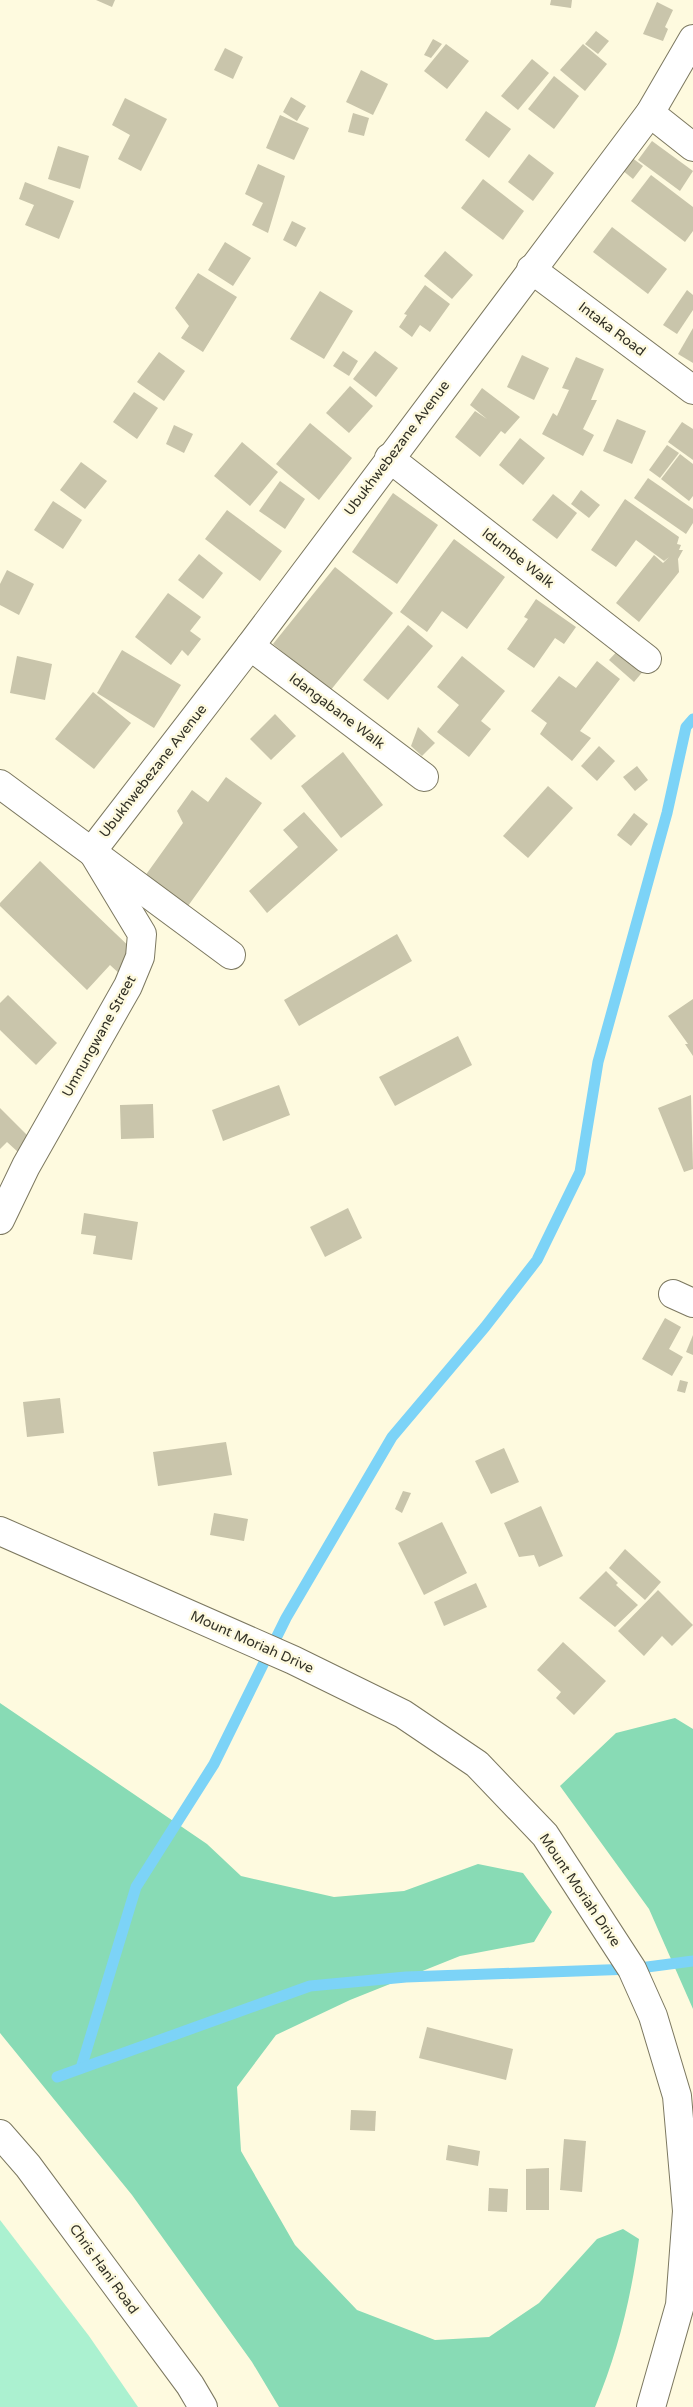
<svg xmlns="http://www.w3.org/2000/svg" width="693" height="2407" font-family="'Varela Round',sans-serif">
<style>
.green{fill:#abf1d0}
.forest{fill:#88dbb5}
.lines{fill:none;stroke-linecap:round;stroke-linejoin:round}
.stream{stroke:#7cd3f7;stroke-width:11}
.building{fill:#c9c5ab}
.street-casing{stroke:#7c7860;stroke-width:30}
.secondary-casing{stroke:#7c7860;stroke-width:30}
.street{stroke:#fff;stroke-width:28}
.secondary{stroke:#fff;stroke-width:28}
.labels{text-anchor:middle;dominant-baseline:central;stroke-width:5;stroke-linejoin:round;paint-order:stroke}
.street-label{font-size:14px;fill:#323126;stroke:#fefadf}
</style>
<rect width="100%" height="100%" fill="#fefadf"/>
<!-- green -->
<path class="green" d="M0 2220 89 2336 138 2407H0Z"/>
<!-- forest -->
<g class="forest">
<path d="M0 1703 207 1844 241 1876 334 1897 404 1891 478 1864 523 1873 552 1912 534 1942 460 1956 350 2000 276 2035 237 2087 241 2151 295 2245 357 2310 435 2340 489 2337 539 2303 597 2239 623 2229 639 2239C631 2298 618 2352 595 2407H279L252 2362 132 2195 0 2033Z"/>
<path d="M675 1718 693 1729V2009L649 1909 560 1786 616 1733Z"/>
</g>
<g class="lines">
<!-- stream -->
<g class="stream">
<path d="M81 2068 136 1887 214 1764 286 1618 392 1437 485 1327 537 1260 580 1172 598 1062 667 813 686 727 693 719"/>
<path d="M57 2077 310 1986 406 1977 632 1969 693 1961"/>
</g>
</g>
<!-- building -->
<g class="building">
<path d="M96 0H115L112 7Z"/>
<path d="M551 0H572L571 8 550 5Z"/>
<path d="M657 2 673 10 665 27 668 29 663 41 643 34Z"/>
<path d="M596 31 609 41 598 54 585 44Z"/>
<path d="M433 39 442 44 431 58 424 55Z"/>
<path d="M446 44 469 61 447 89 424 71Z"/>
<path d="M583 44 607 64 585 91 560 70Z"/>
<path d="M225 48 243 57 233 79 214 70Z"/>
<path d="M532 59 549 73 518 110 501 96Z"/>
<path d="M361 70 388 84 373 115 346 102Z"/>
<path d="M554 76 579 96 554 129 528 109Z"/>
<path d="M291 97 306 106 297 121 283 112Z"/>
<path d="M125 98 167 119 141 171 118 159 130 135 112 125Z"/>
<path d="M486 111 511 129 489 158 465 140Z"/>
<path d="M353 113 369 118 364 136 348 132Z"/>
<path d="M280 115 309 128 294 160 266 148Z"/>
<path d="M652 141 693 171 680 191 638 160Z"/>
<path d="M58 146 89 156 80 189 48 179Z"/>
<path d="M529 154 554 173 533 201 508 182Z"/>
<path d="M631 157 643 166 633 179 622 170Z"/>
<path d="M258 164 285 176 268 233 252 225 263 203 245 194Z"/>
<path d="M651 175 693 207V231L685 242 631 201Z"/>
<path d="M483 179 524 211 503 240 461 208Z"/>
<path d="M25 182 74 201 59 239 25 225 34 205 19 199Z"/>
<path d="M292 221 306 228 296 247 283 240Z"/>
<path d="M612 227 667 269 648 294 593 252Z"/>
<path d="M225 242 251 258 233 286 208 270Z"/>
<path d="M445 251 473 275 452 299 424 276Z"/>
<path d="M198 273 237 297 203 352 181 338 189 326 175 308Z"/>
<path d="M425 285 450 304 430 332 420 325 412 337 399 327 407 315 404 314Z"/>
<path d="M687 290 693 295V310L677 334 663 325Z"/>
<path d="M320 291 353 311 324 359 290 339Z"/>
<path d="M693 328V363L678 354Z"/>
<path d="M343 351 358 361 349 376 333 366Z"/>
<path d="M375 351 398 368 376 397 353 379Z"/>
<path d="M159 352 185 371 164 401 137 382Z"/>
<path d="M522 355 549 368 534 400 507 387Z"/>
<path d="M576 357 604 369 591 400H597L583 429 594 435 583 456 542 434 553 413 557 416 569 390 562 388Z"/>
<path d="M350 386 373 406 349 433 326 413Z"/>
<path d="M482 388 520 417 505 434 501 431 480 457 455 437 475 411 487 419 470 405Z"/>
<path d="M134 392 158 408 137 439 113 422Z"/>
<path d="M617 419 646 431 632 464 603 451Z"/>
<path d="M682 422 693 429V460L668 442Z"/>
<path d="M310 423 352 458 319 500 276 464Z"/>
<path d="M174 425 193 434 184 453 166 444Z"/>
<path d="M520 438 545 458 523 485 499 465Z"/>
<path d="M242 442 278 472 250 506 214 476Z"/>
<path d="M667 445 679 453 660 478 649 470Z"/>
<path d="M680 454 693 464V496L689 501 661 479Z"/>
<path d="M81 462 107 481 85 509 60 490Z"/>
<path d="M648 478 693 509V523L686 534 634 498Z"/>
<path d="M280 481 305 499 285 529 259 511Z"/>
<path d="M581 490 600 505 589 518 571 504Z"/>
<path d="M393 493 438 525 397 584 352 552Z"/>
<path d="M553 494 577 513 557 539 532 520Z"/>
<path d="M625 499 679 537 677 544 681 545 679 550H683L678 559 679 572 639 622 616 603 654 555 663 563 669 557 664 561 636 540 616 567 591 550Z"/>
<path d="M53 501 82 520 63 549 34 530Z"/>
<path d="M227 510 282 551 260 581 205 539Z"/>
<path d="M454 539 505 577 467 629 442 611 427 632 400 612Z"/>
<path d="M199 554 223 573 203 599 178 580Z"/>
<path d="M335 567 393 613 330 691 273 644Z"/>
<path d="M7 570 34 584 19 615 0 605V584Z"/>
<path d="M168 593 201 617 190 631 201 639 188 656 182 650 171 665 135 637Z"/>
<path d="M536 599 576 627 564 644 555 638 534 668 507 649 528 619 524 617Z"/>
<path d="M408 625 433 646 388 700 363 680Z"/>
<path d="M621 647 645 669 634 682 609 660Z"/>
<path d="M122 650 181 685 154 728 97 693Z"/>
<path d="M17 656 52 664 45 700 10 693Z"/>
<path d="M462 656 505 691 481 721 491 729 469 757 437 732 459 705 437 687Z"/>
<path d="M597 661 620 679 580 731 591 738 572 761 540 734 547 723 531 711 559 676 576 688Z"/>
<path d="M93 692 131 723 94 769 55 739Z"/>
<path d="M275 714 296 736 271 760 250 739Z"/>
<path d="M418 727 435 743 422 756 411 746Z"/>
<path d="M599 746 615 761 597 781 581 766Z"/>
<path d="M343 752 383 805 341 838 301 786Z"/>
<path d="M637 766 648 780 635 791 623 777Z"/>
<path d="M226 777 262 803 188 906 145 876 183 823 177 811 192 790 208 802Z"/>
<path d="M548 786 573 808 528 858 503 836Z"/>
<path d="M304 812 338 850 267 913 249 891 298 847 283 830Z"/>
<path d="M634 813 648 824 631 846 617 835Z"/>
<path d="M40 861 140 957 121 975 110 965 87 990 0 906V903Z"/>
<path d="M397 934 412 961 299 1026 284 1000Z"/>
<path d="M8 995 57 1043 36 1065 0 1030V1003Z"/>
<path d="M693 999V1056L685 1044H688L668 1016Z"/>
<path d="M458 1036 472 1065 395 1106 379 1077Z"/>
<path d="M279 1085 290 1115 223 1141 212 1110Z"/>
<path d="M691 1095 693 1169 684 1172 658 1108Z"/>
<path d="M153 1104 154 1138 121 1139 120 1105Z"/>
<path d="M0 1108 31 1139 18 1152 7 1142 0 1149Z"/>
<path d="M348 1208 362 1238 325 1257 310 1227Z"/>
<path d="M84 1213 138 1222 132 1260 93 1254 96 1236 81 1234Z"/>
<path d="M665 1318 681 1327 669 1349 683 1357 672 1376 642 1359Z"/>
<path d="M693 1335V1355L686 1352Z"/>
<path d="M680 1380 688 1382 685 1393 677 1391Z"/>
<path d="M60 1398 64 1433 27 1437 23 1402Z"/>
<path d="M226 1442 232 1475 158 1486 153 1452Z"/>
<path d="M504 1448 519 1482 491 1494 475 1461Z"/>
<path d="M403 1491 411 1493 402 1513 395 1509Z"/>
<path d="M541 1506 563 1556 539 1567 534 1555 519 1557 504 1523Z"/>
<path d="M214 1513 248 1519 244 1541 210 1535Z"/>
<path d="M442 1522 467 1573 424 1595 398 1543Z"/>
<path d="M625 1549 661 1582 645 1600 609 1568Z"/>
<path d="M606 1571 618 1583 616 1585 638 1605 615 1627 579 1598Z"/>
<path d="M476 1583 487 1607 444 1626 434 1602Z"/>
<path d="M658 1590 693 1625 672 1646 662 1636 644 1656 618 1631Z"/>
<path d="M563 1642 606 1681 574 1715 556 1698 561 1692 537 1670Z"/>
<path d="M427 2027 513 2049 506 2080 419 2058Z"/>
<path d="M351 2110 376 2111 375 2131 350 2130Z"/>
<path d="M564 2139 586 2141 582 2192 560 2190Z"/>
<path d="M448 2145 480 2151 478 2166 446 2160Z"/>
<path d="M549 2168V2210H526V2169Z"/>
<path d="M489 2188 508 2189 507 2212 488 2211Z"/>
</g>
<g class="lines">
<!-- street casing -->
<g class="street-casing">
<g id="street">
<path d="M650 113 693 147"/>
<path d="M531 269 693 390"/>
<path d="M389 458 647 659"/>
<path d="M250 646 424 777"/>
<path d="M0 784 231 955"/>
<path d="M0 1220 26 1166 128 986 140 957 142 934 92 851 250 646 650 113 693 39"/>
<path d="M673 1294 693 1303"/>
<path d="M0 1531 293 1660 403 1714 477 1764 545 1835 632 1969 653 2016 677 2096 687 2211 680 2305 651 2407"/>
</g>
</g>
<!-- secondary casing -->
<g class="secondary-casing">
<path id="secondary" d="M0 2134 28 2166 190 2385 203 2407"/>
</g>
<!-- street -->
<use href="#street" class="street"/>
<!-- secondary -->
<use href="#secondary" class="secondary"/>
</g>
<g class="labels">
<!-- street labels -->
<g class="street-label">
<text transform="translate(612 329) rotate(37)">Intaka Road</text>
<text transform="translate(397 448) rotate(-53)">Ubukhwebezane Avenue</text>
<text transform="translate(518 558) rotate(38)">Idumbe Walk</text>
<text transform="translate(337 711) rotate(37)">Idangabane Walk</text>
<text transform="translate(153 771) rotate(-52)">Ubukhwebezane Avenue</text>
<text transform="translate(99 1036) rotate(-61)">Umnungwane Street</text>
<text transform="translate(252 1642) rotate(24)">Mount Moriah Drive</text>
<text transform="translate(580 1890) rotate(56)">Mount Moriah Drive</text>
<text transform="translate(104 2269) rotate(54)">Chris Hani Road</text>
</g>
</g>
</svg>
